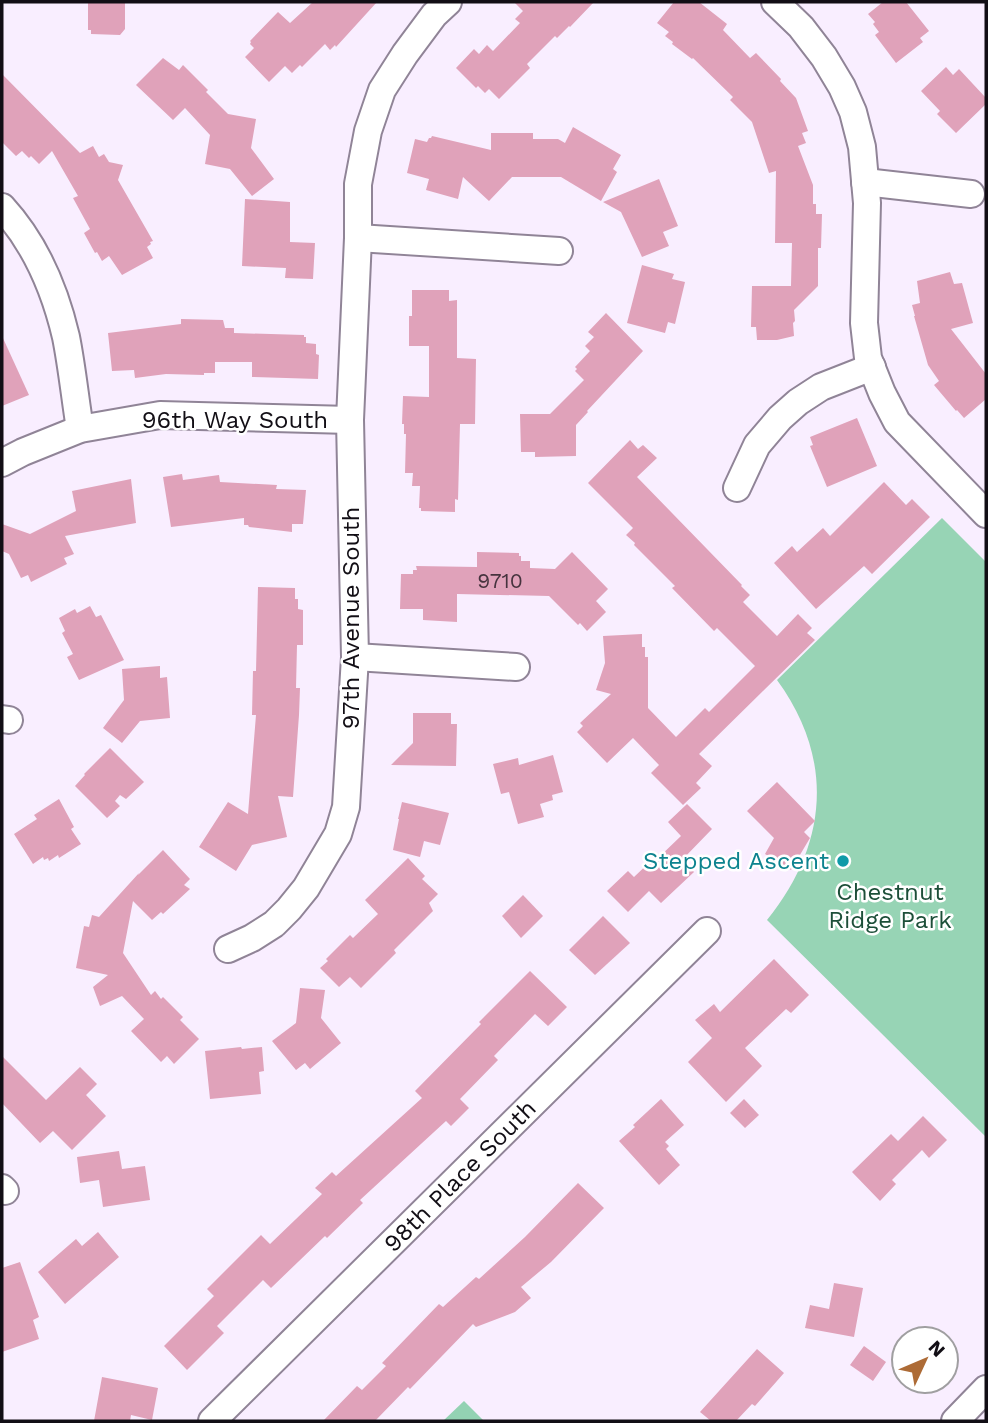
<svg xmlns="http://www.w3.org/2000/svg" width="988" height="1423" font-family="'Work Sans',sans-serif">
<style>
.green{fill:#97d4b5}
.forest{fill:#93d2b3}
.building{fill:#e0a2ba}
.lines{fill:none;stroke-linecap:round;stroke-linejoin:round}
.street-casing{stroke:#908497;stroke-width:30}
.street{stroke:#fff;stroke-width:26}
.culture-dot{fill:#0f9aa8;stroke:#fff;stroke-width:2.5}
.labels{text-anchor:middle;dominant-baseline:central;stroke-width:5;stroke-linejoin:round;paint-order:stroke}
.number-label{font-size:21px;fill:#46333e}
.street-label{font-size:24px;fill:#120e15;stroke:#fff}
.culture-label{font-size:24px;fill:#0d838f;stroke:#fff;text-anchor:end}
.park-label{font-size:24px;fill:#1d4f39;stroke:#fff}
</style>
<rect width="100%" height="100%" fill="#f9eeff"/>
<!-- green -->
<path class="green" d="M942 518 986 562V1137L767 920C828 845 835 759 777 680Z"/>
<!-- forest -->
<path class="forest" d="M464 1401 484 1421H443Z"/>
<!-- building -->
<g class="building">
<path d="M88 2H125V29L120 35 91 34V30H88Z"/>
<path d="M313 2H377L336 47 335 45 330 50 325 44 302 67 300 65 292 73 285 66 269 82 245 57 254 48 250 44 251 42 250 41 278 12 290 23Z"/>
<path d="M514 2H594L570 27 569 26 557 38 555 36 527 64 530 68 499 99 489 89 485 93 478 86 476 88 456 68 474 49 479 54 487 45 493 51 520 23 515 19 523 11Z"/>
<path d="M674 2H699L727 24 723 30 750 58 756 53 781 79 780 81 796 98 808 131 802 133 806 143 798 146 813 185V204H816V214H822L821 248H818V286L794 310 795 321 793 323 794 336 777 340H757L756 327H751L752 286H791L792 243H775L776 171 769 173 752 122 730 100 733 97 693 58 692 59 672 44 673 42 665 36 669 32 657 23Z"/>
<path d="M883 2H906L929 31 920 38 923 42 896 63 875 35 879 32 873 24 875 22 868 14Z"/>
<path d="M163 58 179 70 183 65 208 90 206 92 228 114 256 119 251 148 274 179 252 196 230 169 205 164 210 135 185 108 173 120 136 85Z"/>
<path d="M946 67 953 75 959 69 986 98V104L956 133 937 114 940 111 921 91Z"/>
<path d="M2 74 80 153 93 146 99 157 104 154 109 162 123 165 118 180 153 241 150 242 151 244 147 247 153 258 122 275 109 256 102 261 97 252 95 253 84 233 90 229 73 198 78 196 52 151 39 164 31 156 29 158 22 151 16 156 2 142Z"/>
<path d="M573 127 621 155 613 169 617 172 601 201 561 177H512L489 201 463 177 458 199 426 190 429 179 407 173 415 139 427 142 429 138H431L432 136 491 150V133H533V139H558L565 143Z"/>
<path d="M659 179 678 226 663 232 669 246 642 257 621 212 603 202Z"/>
<path d="M245 199 290 202V242L315 243 313 279 285 278 286 268 242 266Z"/>
<path d="M642 265 674 274 672 279 685 282 675 324 668 322 665 333 627 323Z"/>
<path d="M950 272 954 284 962 283 973 323 951 329 986 374V399L964 418 957 410 956 411 934 385 939 381 928 365 914 316H915L912 305 920 303 917 281Z"/>
<path d="M412 290H449V301L457 300V358L476 359 475 424H460L458 500 455 499V512L421 511V508H419L420 486H412L413 473H405L406 434H404V424H402L403 396 429 397V346H409V316H412Z"/>
<path d="M606 313 643 351 587 411 588 412 576 425V456L535 457V452H521L520 414H550L584 380 575 371 577 369 575 367 590 351 585 346 594 337 588 332Z"/>
<path d="M181 319 223 320 225 328H234V333L304 335V337H306V343L316 344V354L319 355 318 379 252 377V362H215V373H204V375L166 374 135 378 134 370 112 371 108 333 181 324Z"/>
<path d="M2 336 29 395 2 406Z"/>
<path d="M857 418 877 466 827 487 810 446 813 445 810 437Z"/>
<path d="M630 440 638 449 643 445 657 458 637 477 742 585 741 586 750 595 743 602 777 636 798 614 812 628 807 633 815 640 699 754 712 766 696 783 701 788 683 805 651 773 659 765 633 738 607 763 577 732 583 726 580 723 611 694 596 690 605 663 603 636 642 634V647H645V657H648V708L676 737 705 708 709 712 755 666 717 628 714 631 672 588 675 586 634 545 635 543 626 535 633 528 588 483Z"/>
<path d="M182 474 183 480 219 475 220 482 277 485 276 489 306 490 303 524H292V532L249 527 248 525H244V518L171 527 163 477Z"/>
<path d="M131 479 136 523 65 536 74 554 64 558 67 564 31 582 28 575 21 578 9 554 2 551V524L30 534 76 511 72 491Z"/>
<path d="M884 482 906 505 912 499 930 517 872 574 864 566 816 609 774 563 792 546 797 552 823 528 830 536Z"/>
<path d="M477 552 519 553V556H521V561H530V568L555 569 572 552 608 589 596 601 606 612 587 631 580 623 578 625 549 596 457 594V622L423 620V609H400L401 574H413V570H417L416 566 477 567Z"/>
<path d="M258 587 295 588V599H298V609L303 610V645H297L296 688H300L299 715 293 797 278 796 287 837 252 845 236 871 199 847 228 802 248 814 256 715H252L253 671H256Z"/>
<path d="M90 606 96 617 101 615 124 660 79 680 67 657 73 654 62 633 65 631 59 618 75 609 77 613Z"/>
<path d="M160 666V678L167 677 170 718 140 721 122 743 103 728 124 700 122 669Z"/>
<path d="M413 713H451V724H457L456 766 391 765 413 743Z"/>
<path d="M110 748 144 782 126 799 120 795 115 801 120 806 107 818 75 786 85 775 84 774Z"/>
<path d="M553 755 563 792 552 795 553 800 540 804 544 817 518 824 509 792 501 794 493 764 518 758 519 765Z"/>
<path d="M777 782 815 821 804 832 810 838 791 870 765 854 774 838 747 811Z"/>
<path d="M59 799 74 827 71 829 81 844 59 858 58 855 49 861 48 858 44 860 43 857 33 864 14 834 37 819 34 815Z"/>
<path d="M402 802 449 813 440 845 424 841 420 857 393 850 399 819H398Z"/>
<path d="M687 804 712 829 682 860 694 872 661 903 649 891 628 912 607 891 628 871 634 877 654 858 656 860 681 836 668 822Z"/>
<path d="M163 850 190 879 184 885 190 889 163 914 161 912 152 920 133 901 123 953 151 995 155 991 161 999 163 997 183 1017 180 1020 199 1039 174 1064 167 1056 161 1062 131 1031 144 1019 122 996 100 1006 93 987 108 975 76 968 84 926 89 927 92 915 99 917 139 873 138 875Z"/>
<path d="M408 858 425 876 422 879 438 894 429 903 433 911 394 950 396 953 361 988 350 977 339 987 320 968 328 961 326 959 350 935 353 938 378 914 365 900Z"/>
<path d="M523 895 543 916 521 938 502 916Z"/>
<path d="M603 916 630 943 595 975 569 950Z"/>
<path d="M774 959 809 995 791 1013 786 1009 745 1048 762 1066 726 1102 688 1062 712 1038 695 1020 714 1004 720 1012Z"/>
<path d="M530 971 567 1007 548 1026 535 1014 494 1056 498 1060 460 1099 469 1108 451 1126 446 1121 360 1200 363 1203 327 1238 325 1236 271 1288 263 1280 217 1326 224 1333 187 1370 164 1346 214 1296 207 1289 261 1235 270 1244 322 1194 315 1188 332 1172 336 1176 422 1098 415 1091 481 1024 479 1022Z"/>
<path d="M300 988 325 990 321 1018 341 1043 310 1069 305 1063 296 1070 272 1041 296 1023Z"/>
<path d="M241 1047 242 1049 262 1047 264 1071 259 1072 261 1094 210 1099 205 1051Z"/>
<path d="M2 1056 46 1100 80 1067 97 1084 86 1095 106 1116 72 1150 53 1131 40 1143 2 1103Z"/>
<path d="M661 1099 684 1125 665 1142 669 1146 666 1149 680 1165 659 1185 619 1141 635 1127 633 1125Z"/>
<path d="M744 1099 759 1115 745 1128 730 1113Z"/>
<path d="M923 1116 947 1140 929 1158 922 1150 892 1180 896 1184 880 1201 852 1172 891 1134 898 1141Z"/>
<path d="M119 1151 122 1169 145 1166 150 1200 103 1207 99 1180 80 1183 77 1157Z"/>
<path d="M578 1183 604 1208 551 1262 521 1287 531 1298 515 1312 476 1327 473 1324 410 1389 408 1387 375 1421H323L357 1386 362 1390 386 1366 382 1363 439 1304 443 1307 476 1277 479 1279 525 1237Z"/>
<path d="M98 1232 119 1257 65 1304 38 1272 76 1239 82 1246Z"/>
<path d="M20 1262 39 1317 33 1320 39 1339 2 1352V1268Z"/>
<path d="M834 1283 863 1288 854 1337 805 1328 810 1305 829 1309Z"/>
<path d="M864 1346 886 1362 873 1381 850 1365Z"/>
<path d="M757 1349 784 1373 755 1406 752 1404 736 1421H711L700 1412Z"/>
<path d="M102 1377 158 1388 152 1420 131 1415 130 1421H94Z"/>
</g>
<g class="lines">
<!-- street casing -->
<g class="street-casing">
<g id="street">
<path d="M775 2 801 27 824 57 842 87 853 112 862 147 867 203 864 323 868 358 882 393 897 422 986 514"/>
<path d="M865 182 971 194"/>
<path d="M2 207C35 243 55 290 66 337 72 367 75 398 80 429"/>
<path d="M358 238 559 251"/>
<path d="M2 463 23 452 80 429 160 415 350 420"/>
<path d="M737 488 757 445 780 418 798 402 821 387 872 367"/>
<path d="M355 657 516 667"/>
<path d="M2 719 9 720"/>
<path d="M228 949 252 938 274 924 289 909 306 888 338 834 346 807 355 657 350 420 358 238V184L368 131 382 90 405 54 434 15 448 2"/>
<path d="M2 1188 5 1191"/>
<path d="M212 1421 707 931"/>
<path d="M955 1421 986 1389"/>
</g>
</g>
<!-- street -->
<use href="#street" class="street"/>
</g>
<!-- markers -->
<circle class="culture-dot" cx="843" cy="861" r="7"/>
<g class="labels">
<!-- number labels -->
<g class="number-label">
<text x="500" y="580">9710</text>
</g>
<!-- street labels -->
<g class="street-label">
<text x="235" y="420">96th Way South</text>
<text transform="translate(351 618) rotate(-90)">97th Avenue South</text>
<text transform="translate(460 1176) rotate(-45)">98th Place South</text>
</g>
<!-- culture labels -->
<g class="culture-label">
<text x="829" y="861">Stepped Ascent</text>
</g>
<!-- park labels -->
<g class="park-label">
<text x="890" y="892">Chestnut<tspan x="890" dy="28">Ridge Park</tspan></text>
</g>
</g>
<!-- border -->
<rect width="988" height="1423" fill="none" stroke="#120e15" stroke-width="7"/>
<!-- north arrow -->
<g transform="translate(925 1360) rotate(46)"><circle r="33" fill="#ffffff" stroke="#a09fa1" stroke-width="2"/>
<path d="M0-5L12 26L0 18L-12 26Z" fill="#ad6b36"/>
<text y="-10" font-size="19" font-weight="bold" text-anchor="middle" fill="#120e15">N</text>
</g>
</svg>
